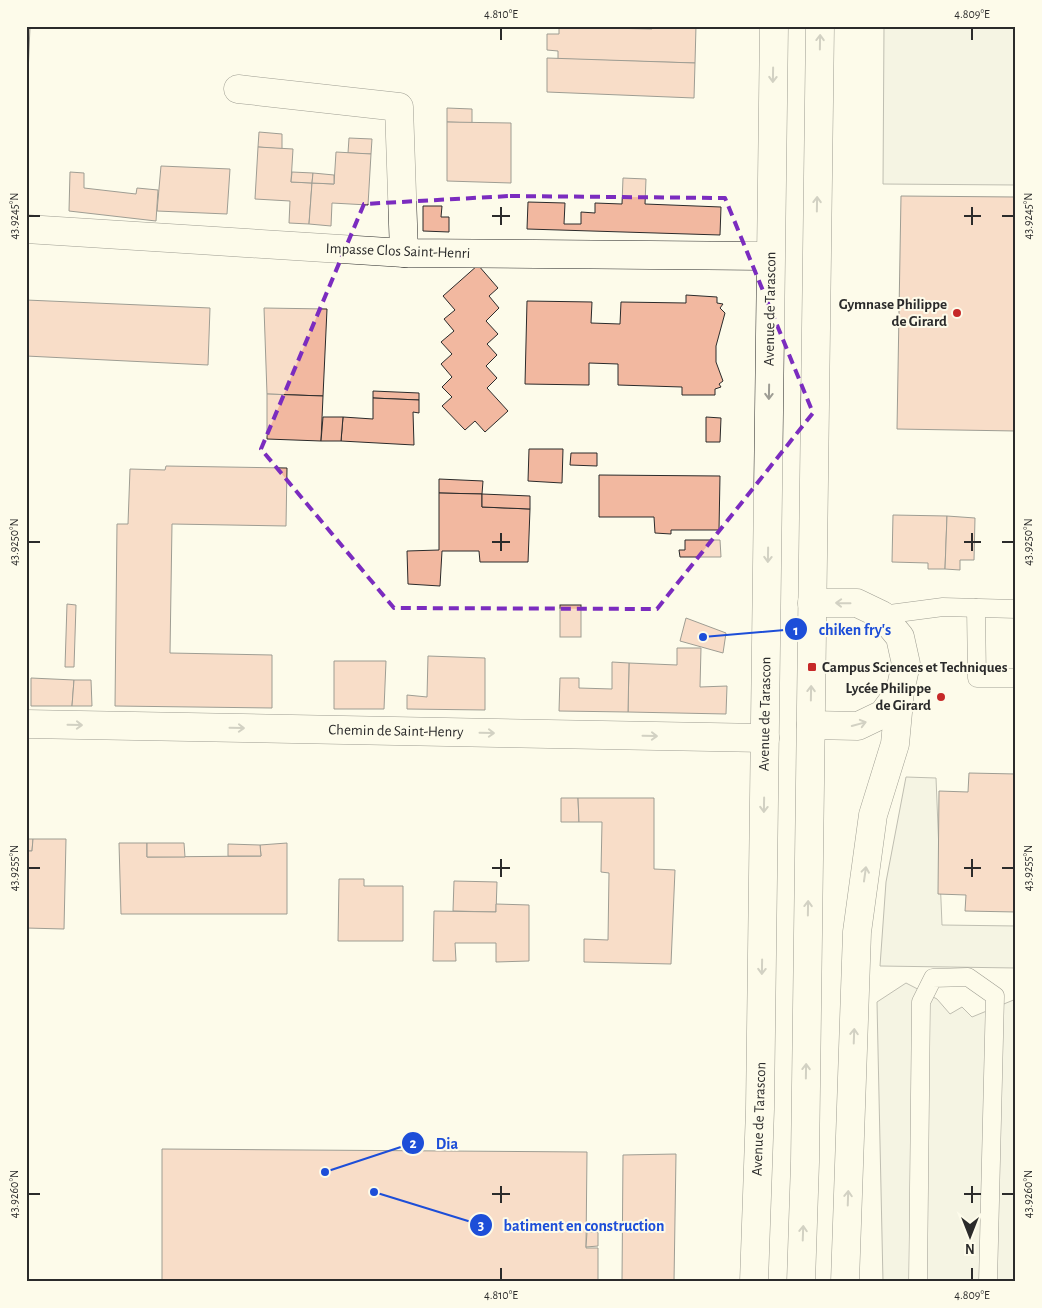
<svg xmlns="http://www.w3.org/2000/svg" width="1042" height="1308" font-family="'Alegreya Sans',sans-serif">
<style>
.green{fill:#ecebdb;stroke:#74746e}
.parking{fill:#eceadb;stroke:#74746e}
.building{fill:#f2b8a0;stroke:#2b2b2b}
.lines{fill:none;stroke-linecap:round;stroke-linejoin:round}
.lane-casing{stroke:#2b2b2b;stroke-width:19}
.street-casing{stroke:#2b2b2b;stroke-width:29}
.primary-casing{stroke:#2b2b2b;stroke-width:29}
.lane{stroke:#fdfbea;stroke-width:18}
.street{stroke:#fdfbea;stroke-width:28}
.primary{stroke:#fdfbea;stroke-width:28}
.oneway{stroke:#9e9d94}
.marked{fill:none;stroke:#7b2cbf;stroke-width:4;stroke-dasharray:10 6;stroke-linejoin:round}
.ticks{fill:none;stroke:#2b2b2b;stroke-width:2}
.poi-dot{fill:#c62828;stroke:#fdfbea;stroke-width:2}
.labels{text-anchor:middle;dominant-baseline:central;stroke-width:4;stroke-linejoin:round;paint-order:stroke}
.street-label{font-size:15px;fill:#2b2b2b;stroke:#fdfbea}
.poi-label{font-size:15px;font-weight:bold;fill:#2b2b2b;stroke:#fdfbea;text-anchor:end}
.leader{fill:none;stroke:#1d4ed8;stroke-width:2}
.callout-dot{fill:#1d4ed8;stroke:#fdfbea;stroke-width:2}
.mark-label{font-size:15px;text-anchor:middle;font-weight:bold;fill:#fff}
.callout-label{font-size:16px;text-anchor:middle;font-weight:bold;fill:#1d4ed8;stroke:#fdfbea;stroke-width:4;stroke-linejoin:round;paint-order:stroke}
.neatline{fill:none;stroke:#2b2b2b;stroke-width:2}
.ticks-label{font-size:12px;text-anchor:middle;fill:#2b2b2b}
</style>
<rect width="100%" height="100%" fill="#fdfbea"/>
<!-- green -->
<g class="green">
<path d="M884 26H1016V185L883 184Z"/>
<path d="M906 777 936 778 942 925 1016 926V968L880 966 886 882Z"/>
</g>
<!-- parking -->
<path class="parking" d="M906 983 937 999 950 1014 962 1007 972 1017 1016 999V1282H883L877 1002Z"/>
<!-- building -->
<g class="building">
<path d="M26 26H30L26 124Z"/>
<path d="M652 26H696L695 63 558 59V51L547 50V34H559V27L652 29Z"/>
<path d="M547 58 695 63 694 98 547 92Z"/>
<path d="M447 108 472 109V123L447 122Z"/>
<path d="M447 122 511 123V183L447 181Z"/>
<path d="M259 132 282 134V149L258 147Z"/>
<path d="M349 138 372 139 371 154 348 153Z"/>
<path d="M258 147 293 149 291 182 312 183 309 224 289 223 290 201 255 199Z"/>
<path d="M336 152 371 154 368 205 332 203 331 226 309 224 312 183 334 184Z"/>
<path d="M161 166 230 169 227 214 157 211Z"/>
<path d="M70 172 84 173V188L136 194 137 188 158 190 156 221 69 211Z"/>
<path d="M292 172 313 173 312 183 291 182Z"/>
<path d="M313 173 334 175V184L312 183Z"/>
<path d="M623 178 646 179 645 204 721 207 720 235 527 229 528 202 565 203 564 224H581V212L595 213V203L622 204Z"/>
<path d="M901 196 1016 197V431L897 429Z"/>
<path d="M423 206H442L441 217H449V232L423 231Z"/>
<path d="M478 265 498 288 489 296 499 308 486 321 498 334 487 344 497 355 486 366 497 378 487 388 508 411 485 432 475 421 465 430 442 406 452 397 442 387 452 377 441 364 452 354 441 342 454 331 444 319 455 310 443 296Z"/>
<path d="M686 295 717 297V303L723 304 720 308 725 313 716 346V362L723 381 719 384 721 387 715 389V395H682V387L618 385V364L589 363V385L525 384 527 301 592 302 591 323 620 324 621 302 686 303Z"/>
<path d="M26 300 210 308 208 365 26 356Z"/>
<path d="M264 308 327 309 323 396 267 394Z"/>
<path d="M373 391 419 393V400L373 398Z"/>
<path d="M267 394 323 396 321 441 267 439Z"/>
<path d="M373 398 419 400V413L413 412 414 445 341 441 343 417 373 419Z"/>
<path d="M323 417H343L341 441H321Z"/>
<path d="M706 417 721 418 720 442H706Z"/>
<path d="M529 449H563L562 483 528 481Z"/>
<path d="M571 453H597V466L570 465Z"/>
<path d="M166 466 287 468 286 526 172 524 170 653 272 655V708L115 706 117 524H128L130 469 165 470Z"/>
<path d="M599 475 720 476 719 530H671V534L655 533 654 517H599Z"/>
<path d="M439 479 483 481 482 494 439 493Z"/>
<path d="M439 493 482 494V507L530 509 528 562H480L479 551H442L440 586 408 584 407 551 439 550Z"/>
<path d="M482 494 530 496V509L482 507Z"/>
<path d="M893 515 947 516 945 569H928V563L892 562Z"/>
<path d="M947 516 975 518 974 560H960V570L945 569Z"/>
<path d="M685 540H720L721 557H680L679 550H685Z"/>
<path d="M67 604 76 605 74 667H65Z"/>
<rect x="560" y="605" width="21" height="32"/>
<path d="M686 618 726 633 723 653 680 641Z"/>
<path d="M677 648H701L700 687 727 686 726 714 628 712 629 663 677 665Z"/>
<path d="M428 656 485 658V710L407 709V695L427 697Z"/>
<path d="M334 661H386L384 709H334Z"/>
<path d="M612 662 629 663 628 712 559 711 560 678H579V688L612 689Z"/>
<path d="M31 678 74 680 72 706H31Z"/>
<path d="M74 680H91L92 706H72Z"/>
<path d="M969 773 1016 774V912L965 911 966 895 938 894 939 791 968 792Z"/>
<path d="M561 798H578L579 822H561Z"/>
<path d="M578 798H654V869L675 870 671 964 584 962V939L608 940 609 873 601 872 602 822H579Z"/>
<path d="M26 839H33L32 851H26Z"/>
<path d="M33 839H66L64 929 26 928V851H32Z"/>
<path d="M119 843H147V857L261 856 260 845 287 843V914H121Z"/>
<path d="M147 843H184L185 857H147Z"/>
<path d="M228 844 260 845 261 856H228Z"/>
<path d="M339 879H364V886H403V941H338Z"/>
<path d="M454 881 497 882 496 912 453 911Z"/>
<path d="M496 904 529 905V961L496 962V943H455L456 961H433L434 911 496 912Z"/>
<path d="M162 1149 587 1152 586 1248H598V1282H162Z"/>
<path d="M676 1154 674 1282H622L623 1155Z"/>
<path d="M587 1232H598V1246L586 1247Z"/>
</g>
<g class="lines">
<!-- lane casing -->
<g class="lane-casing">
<g id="lane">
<path d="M976 608 977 678H1016"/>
<path d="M882 615 943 607 1016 609"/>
<path d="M918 1282 921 1002 933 978 968 977 995 996 988 1282"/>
</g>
</g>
<!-- street casing -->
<g class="street-casing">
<g id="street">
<path d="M238 89 399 107 404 253"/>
<path d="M26 229 404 253 770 256"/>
<path d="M26 724 765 738"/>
<path d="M811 725 858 726 883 714 900 691 906 664 900 637 882 615 857 603H812"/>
<path d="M845 1282 857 932 873 815 895 744 900 691"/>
</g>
</g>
<!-- primary casing -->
<g class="primary-casing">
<g id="primary">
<path d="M754 1282 760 1109 774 26"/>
<path d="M801 1282 805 1162 820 26"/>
</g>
</g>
<!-- lane -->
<use href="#lane" class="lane"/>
<!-- street -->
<use href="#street" class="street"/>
<!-- primary -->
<use href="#primary" class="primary"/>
</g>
<!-- one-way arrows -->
<defs><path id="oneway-shaft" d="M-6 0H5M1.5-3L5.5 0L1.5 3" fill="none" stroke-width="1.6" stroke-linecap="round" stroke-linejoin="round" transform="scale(1.25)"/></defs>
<g class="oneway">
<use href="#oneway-shaft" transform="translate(820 42) rotate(-89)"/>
<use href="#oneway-shaft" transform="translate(773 75) rotate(91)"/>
<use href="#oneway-shaft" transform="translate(817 204) rotate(-89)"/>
<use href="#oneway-shaft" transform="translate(769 392) rotate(91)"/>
<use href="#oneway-shaft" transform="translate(768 555) rotate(91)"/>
<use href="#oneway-shaft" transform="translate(843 603) rotate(-179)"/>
<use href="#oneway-shaft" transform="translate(811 693) rotate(-89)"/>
<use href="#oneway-shaft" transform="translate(859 724) rotate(-15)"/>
<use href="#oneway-shaft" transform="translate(75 725) rotate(1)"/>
<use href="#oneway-shaft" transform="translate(237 728) rotate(1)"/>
<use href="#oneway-shaft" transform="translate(487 733) rotate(1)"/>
<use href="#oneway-shaft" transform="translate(650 736) rotate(1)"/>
<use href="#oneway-shaft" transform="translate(764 805) rotate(91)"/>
<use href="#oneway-shaft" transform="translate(865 874) rotate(-82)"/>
<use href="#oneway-shaft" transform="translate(808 908) rotate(-89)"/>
<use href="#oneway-shaft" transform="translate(762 967) rotate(91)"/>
<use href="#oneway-shaft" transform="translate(854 1036) rotate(-88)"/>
<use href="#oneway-shaft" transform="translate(806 1071) rotate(-89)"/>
<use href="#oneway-shaft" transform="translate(848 1198) rotate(-88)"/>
<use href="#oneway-shaft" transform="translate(803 1233) rotate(-88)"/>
</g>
<!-- marked area -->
<path d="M0 0H1042V1308H0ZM510 196 725 198 813 413 657 609 394 608 261 449 364 204Z" fill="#fdfbea" fill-opacity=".55" fill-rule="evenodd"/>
<path class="marked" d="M510 196 725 198 813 413 657 609 394 608 261 449 364 204Z"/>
<!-- ticks -->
<path class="ticks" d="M501 28V40M972 28V40M501 207V225M972 207V225M28 216H40M492 216H510M964 216H981M1002 216H1014M501 533V551M972 533V551M28 542H40M492 542H510M964 542H981M1002 542H1014M501 859V877M972 859V877M28 868H40M492 868H510M964 868H981M1002 868H1014M501 1186V1203M972 1186V1203M28 1194H40M492 1194H510M964 1194H981M1002 1194H1014M501 1268V1280M972 1268V1280"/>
<!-- markers -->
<g class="poi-dot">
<circle cx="957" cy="313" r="5"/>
<rect x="807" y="662" width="10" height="10" rx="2.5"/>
<circle cx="941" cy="697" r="5"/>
</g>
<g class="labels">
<!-- street labels -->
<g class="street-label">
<text transform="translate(398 251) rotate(2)">Impasse Clos Saint-Henri</text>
<text transform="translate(770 309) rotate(-89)">Avenue de Tarascon</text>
<text transform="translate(765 714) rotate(-89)">Avenue de Tarascon</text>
<text transform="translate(396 731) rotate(1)">Chemin de Saint-Henry</text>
<text transform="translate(759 1119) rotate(-88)">Avenue de Tarascon</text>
</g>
<!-- poi labels -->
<g class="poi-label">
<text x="947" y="304">Gymnase Philippe<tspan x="947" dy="17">de Girard</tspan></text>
<text x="822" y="667" text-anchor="start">Campus Sciences et Techniques</text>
<text x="931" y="688">Lycée Philippe<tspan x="931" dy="17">de Girard</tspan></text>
</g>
</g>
<!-- callouts -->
<path class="leader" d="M703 637L796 629M325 1172L413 1143M374 1192L481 1225"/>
<g class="callout-dot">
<circle cx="703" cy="637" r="5"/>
<circle cx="325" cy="1172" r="5"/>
<circle cx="374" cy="1192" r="5"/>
<circle cx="796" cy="629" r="12"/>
<circle cx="413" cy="1143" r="12"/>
<circle cx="481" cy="1225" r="12"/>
</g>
<g class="mark-label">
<text x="796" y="635">1</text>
<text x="413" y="1148">2</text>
<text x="481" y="1230">3</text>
</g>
<g class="callout-label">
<text x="855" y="635">chiken fry's</text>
<text x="447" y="1149">Dia</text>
<text x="584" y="1231">batiment en construction</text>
</g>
<!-- border -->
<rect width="1042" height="1308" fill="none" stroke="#fdfbea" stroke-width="55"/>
<!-- north arrow -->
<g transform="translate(970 1236) rotate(180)" stroke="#fdfbea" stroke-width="4" paint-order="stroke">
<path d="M0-4L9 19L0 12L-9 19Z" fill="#2b2b2b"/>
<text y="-8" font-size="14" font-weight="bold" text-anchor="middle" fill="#2b2b2b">N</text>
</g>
<rect x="28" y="28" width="986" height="1252" class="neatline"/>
<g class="ticks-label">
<text x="501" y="18">4.810°E</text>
<text x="972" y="18">4.809°E</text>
<text transform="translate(1028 216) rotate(-90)" y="4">43.9245°N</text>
<text transform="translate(14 216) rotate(-90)" y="4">43.9245°N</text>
<text transform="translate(1028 542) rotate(-90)" y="4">43.9250°N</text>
<text transform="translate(14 542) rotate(-90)" y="4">43.9250°N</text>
<text transform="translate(1028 868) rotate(-90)" y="4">43.9255°N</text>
<text transform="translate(14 868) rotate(-90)" y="4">43.9255°N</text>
<text transform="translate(14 1194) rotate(-90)" y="4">43.9260°N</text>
<text transform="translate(1028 1194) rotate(-90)" y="4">43.9260°N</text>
<text x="501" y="1299">4.810°E</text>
<text x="972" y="1299">4.809°E</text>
</g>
</svg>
